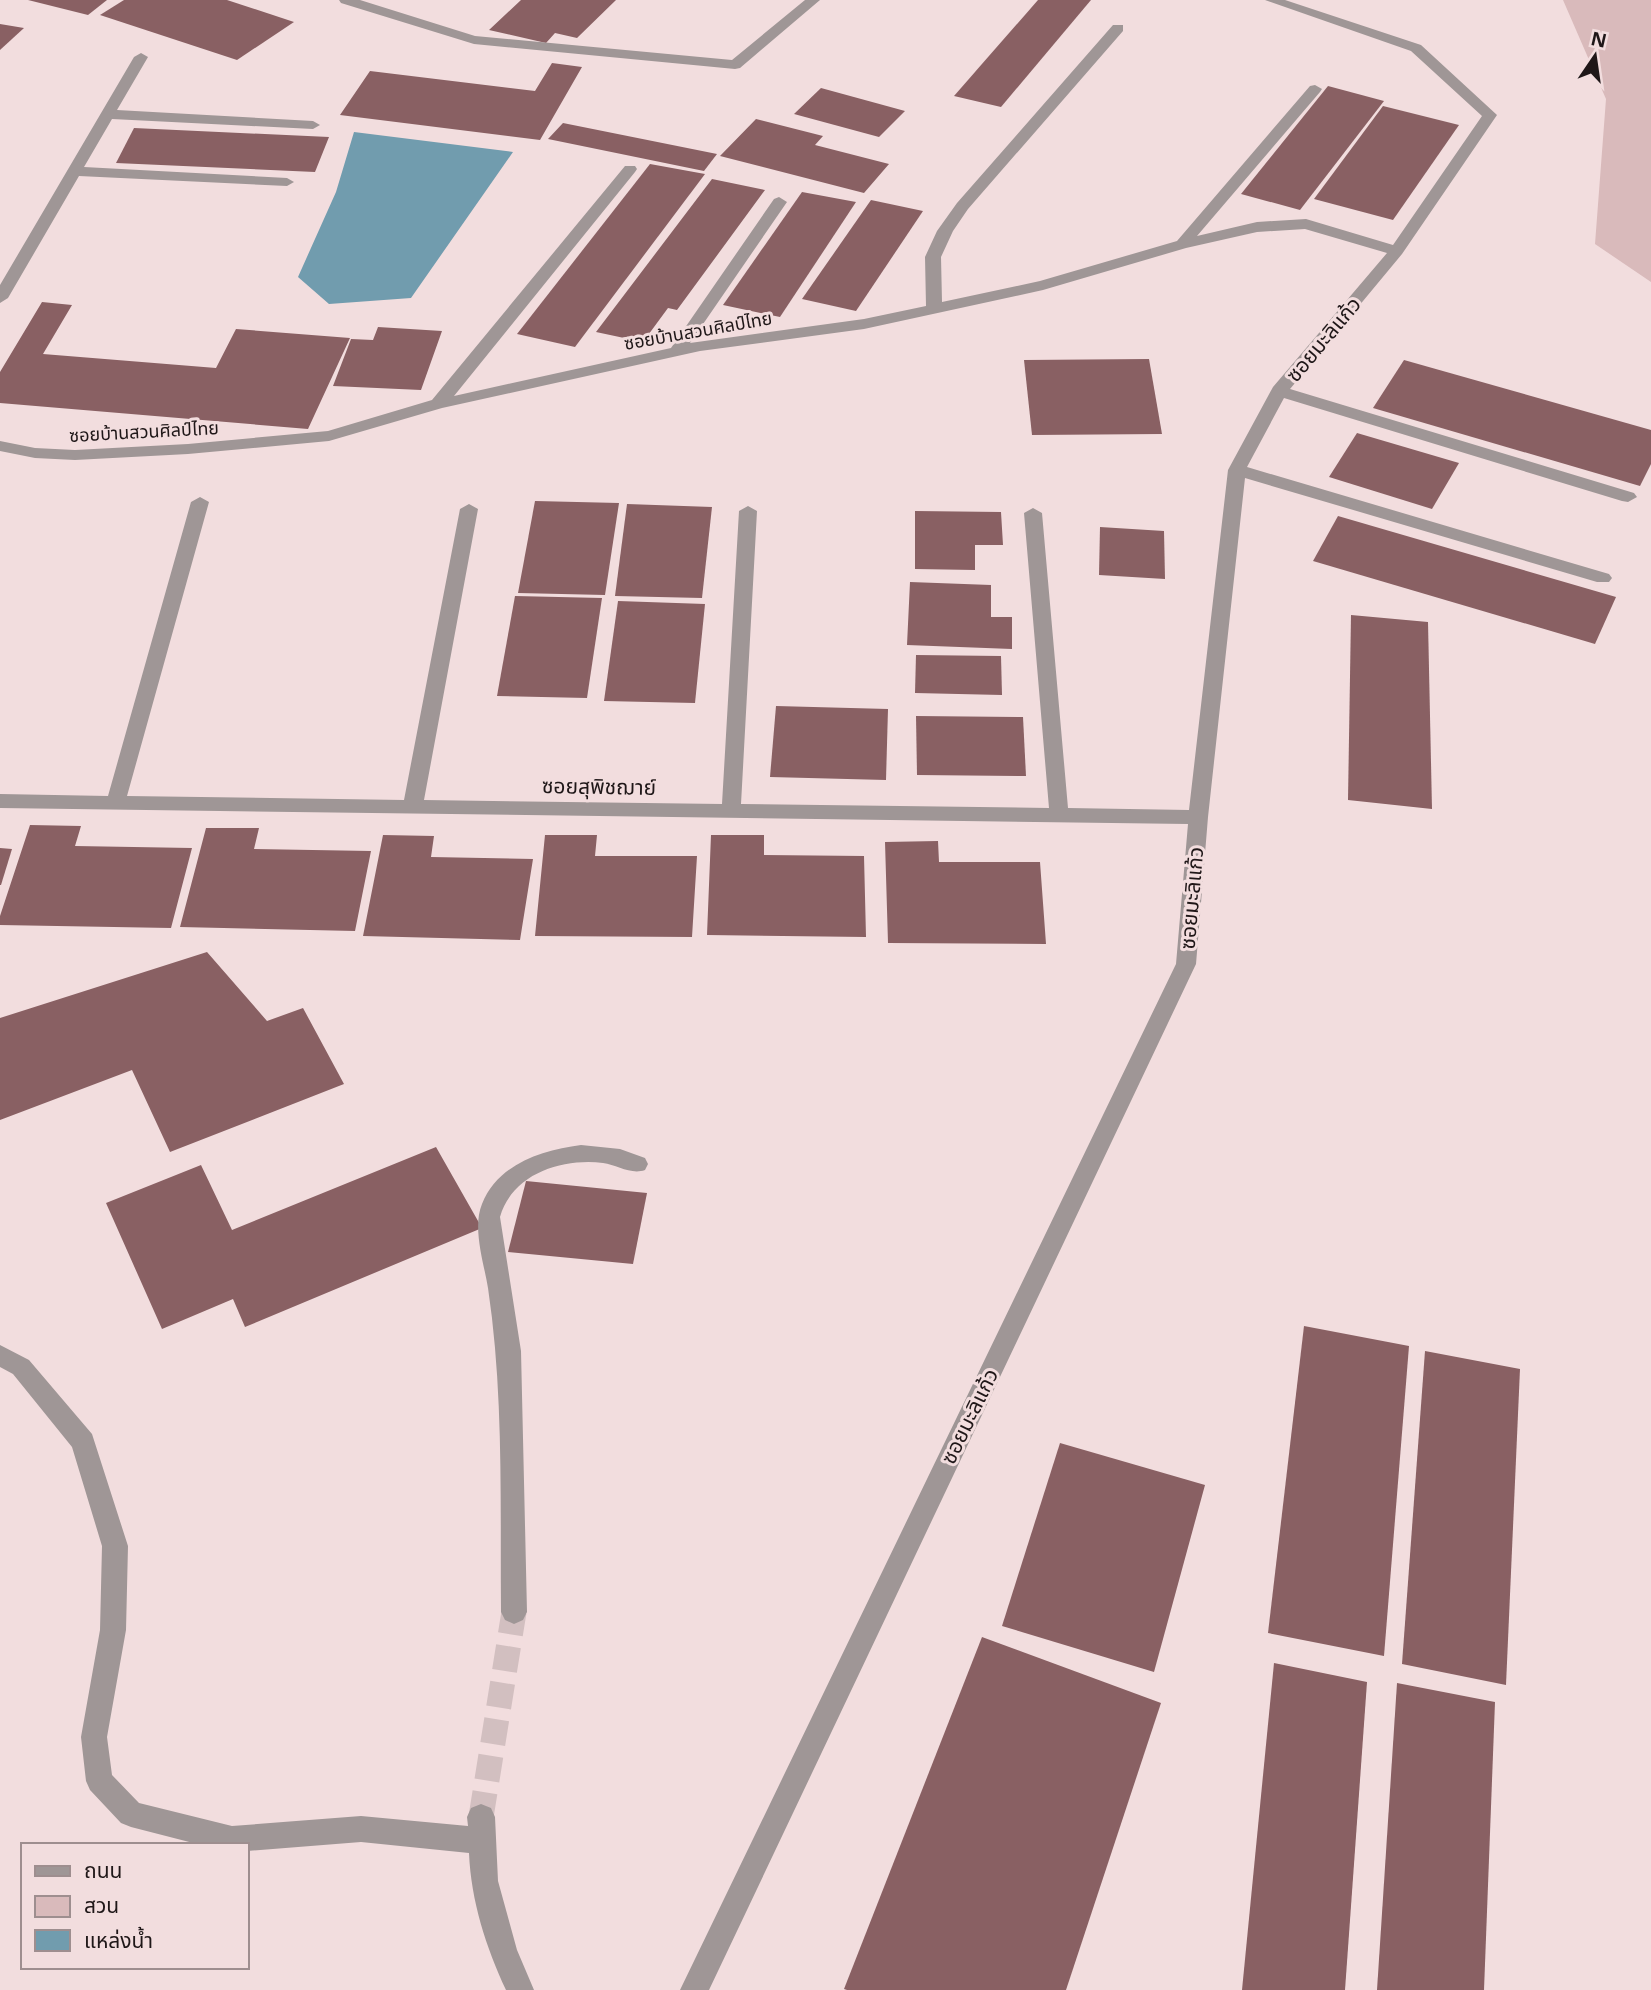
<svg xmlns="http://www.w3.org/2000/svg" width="1651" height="1990" font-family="'Noto Sans','Noto Sans Thai',sans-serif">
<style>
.green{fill:#d9babb}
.water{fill:#719cae}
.building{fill:#896063}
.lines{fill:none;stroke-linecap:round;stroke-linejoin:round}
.minor-tunnel{stroke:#d2bfc0;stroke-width:25;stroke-dasharray:25 12;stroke-linecap:butt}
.minor{fill:#9f9696;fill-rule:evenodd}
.labels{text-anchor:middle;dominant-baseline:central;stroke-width:6;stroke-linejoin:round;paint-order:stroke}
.far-street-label{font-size:18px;fill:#1f1718;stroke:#f2ddde}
.street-label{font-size:21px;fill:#1f1718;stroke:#f2ddde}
</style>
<rect width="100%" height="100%" fill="#f2ddde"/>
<!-- green -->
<path class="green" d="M1563 0H1651V282L1595 244 1606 99Z"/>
<!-- water -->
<path class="water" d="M354 132 513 152 411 298 329 304 298 277 336 192Z"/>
<!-- building -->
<g class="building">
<path d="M28 0H107L88 15Z"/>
<path d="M124 0H227L294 22 237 60 100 15Z"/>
<path d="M521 0H616L577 38 555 33 546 43 489 30Z"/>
<path d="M1038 0H1091L1001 107 954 96Z"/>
<path d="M0 24 24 28 0 50Z"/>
<path d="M552 63 582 67 540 140 340 115 370 71 535 91Z"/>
<path d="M1328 86 1384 101 1300 210 1241 194Z"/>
<path d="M821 88 905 111 879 137 794 114Z"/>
<path d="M1383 106 1459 125 1393 220 1314 199Z"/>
<path d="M756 119 823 136 815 145 889 164 864 193 720 156Z"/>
<path d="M563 123 717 154 704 171 548 139Z"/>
<path d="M134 128 329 137 315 172 116 163Z"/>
<path d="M650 164 705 174 575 347 517 334Z"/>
<path d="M712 179 765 190 677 310 668 308 643 342 596 332Z"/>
<path d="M802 192 856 202 780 317 723 305Z"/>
<path d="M871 200 923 211 856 311 802 299Z"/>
<path d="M42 302 72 305 43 354 216 368 236 329 350 338 308 429 0 403V372Z"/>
<path d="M378 327 442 331 421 390 333 386 351 339 373 340Z"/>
<path d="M1149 359 1162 434 1032 435 1024 360Z"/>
<path d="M1404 360 1651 430V464L1640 486 1373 408Z"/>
<path d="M1357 433 1459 463 1432 509 1329 477Z"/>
<path d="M535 501 619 503 605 595 518 593Z"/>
<path d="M627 504 712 507 702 598 615 596Z"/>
<path d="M915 511 1001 512 1003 545H975V570L915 569Z"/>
<path d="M1338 516 1616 597 1595 644 1313 561Z"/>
<path d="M1100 527 1164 531 1165 579 1099 575Z"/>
<path d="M910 582 991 585V617H1012V649L907 645Z"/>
<path d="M515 596 602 598 587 698 497 696Z"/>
<path d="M618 601 705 604 695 703 604 701Z"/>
<path d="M1351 615 1428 622 1432 809 1348 800Z"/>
<path d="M916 655 1001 656 1002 695 915 693Z"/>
<path d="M776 706 888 709 886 780 770 777Z"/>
<path d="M916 716 1023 717 1026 776 917 775Z"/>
<path d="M30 825 81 826 75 846 192 848 171 928 0 925V916Z"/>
<path d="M206 828H259L254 849 371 851 355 931 180 927Z"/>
<path d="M383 835 434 836 431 857 533 859 520 940 363 936Z"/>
<path d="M545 835H597L595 856H697L692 937 535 936Z"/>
<path d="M711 835H764V855L864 856 866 937 707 935Z"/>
<path d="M938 841 939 862H1040L1046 944 888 943 885 842Z"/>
<path d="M0 848 12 849 1 885H0Z"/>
<path d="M207 952 267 1021 303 1008 344 1084 170 1152 132 1070 0 1120V1018Z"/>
<path d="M436 1147 482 1228 245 1327 233 1299 162 1329 106 1203 201 1165 232 1230Z"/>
<path d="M526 1181 647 1193 633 1264 508 1252Z"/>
<path d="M1304 1326 1409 1346 1384 1656 1268 1633Z"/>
<path d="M1425 1351 1520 1369 1506 1685 1402 1664Z"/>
<path d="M1060 1443 1205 1485 1154 1672 1002 1626Z"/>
<path d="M982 1637 1161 1703 1066 1990H847L844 1989Z"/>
<path d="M1274 1663 1367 1682 1345 1990H1242Z"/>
<path d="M1397 1683 1495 1702 1484 1990H1377Z"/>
</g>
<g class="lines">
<!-- minor-tunnel -->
<path class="minor-tunnel" d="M481 1817 514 1612"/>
<!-- minor -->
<g class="minor">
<path d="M339 0H360L475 36 732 60 805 0H820L740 68 735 69 474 44 341 3Z"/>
<path d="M1265 0H1285L1421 45 1497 115 1402 254 1290 389 1634 493 1637 497 1628 502 1622 501 1284 398 1247 467 1609 574 1612 578 1609 582H1597L1245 478 1208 817 1196 964 709 1990H680L1176 964 1188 824 0 808V794L108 796 191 502 200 497 209 502 127 796 404 800 460 509 469 504 478 509 424 800 722 804 739 511 748 506 757 511 741 804 1049 808 1024 513 1033 508 1042 513 1068 808 1189 810 1228 470 1273 387 1387 253 1305 229 1257 232 1186 248 1043 290 864 329 700 351 442 408 329 441 188 454 75 460 35 458 0 451V441L35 448 75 450 188 444 328 431 432 400 625 166H635L637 169 635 172 454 396 671 348 774 199 779 197 787 202 690 343 864 319 926 306 925 257 937 231 957 203 1113 25H1123V31L968 209 953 231 941 257 942 302 1040 281 1177 241 1310 86 1315 85 1322 89 1320 92 1197 236 1257 222 1306 219 1393 245 1482 116 1411 51Z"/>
<path d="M141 53 148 57 117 110 313 121 320 125 313 129 112 119 84 167 287 178 294 182 287 186 79 176 8 298 0 303V285L134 57Z"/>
<path d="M581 1145 620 1149 645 1158 648 1164 645 1170C631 1175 617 1165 603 1163 562 1158 512 1174 500 1217L521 1351 527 1612 523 1620 514 1624 505 1620 501 1612C500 1504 504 1395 488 1288 484 1263 472 1228 482 1204 498 1164 542 1150 581 1145Z"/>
<path d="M0 1345 29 1360 92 1434 128 1546 126 1630 107 1737 112 1775 139 1803 232 1826 361 1816 468 1826 467 1817 471 1808 481 1804 491 1808 495 1817 498 1881 517 1950 534 1990H506C486 1947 471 1901 469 1853L361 1842 247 1851V1845H201L131 1827 121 1823 90 1790 86 1781 81 1737 100 1630 102 1546 72 1447 13 1374 0 1367Z"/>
</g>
</g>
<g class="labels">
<!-- far-street labels -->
<g class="far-street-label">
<text transform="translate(698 330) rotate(-10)">ซอยบ้านสวนศิลป์ไทย</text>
<text transform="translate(144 431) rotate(-3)">ซอยบ้านสวนศิลป์ไทย</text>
</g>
<!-- street labels -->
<g class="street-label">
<text transform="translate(1323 339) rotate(-50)">ซอยมะลิแก้ว</text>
<text transform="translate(599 786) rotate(1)">ซอยสุพิชฌาย์</text>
<text transform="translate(1191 898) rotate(-85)">ซอยมะลิแก้ว</text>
<text transform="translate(969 1416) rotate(-64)">ซอยมะลิแก้ว</text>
</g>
</g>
<!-- legend -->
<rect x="21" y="1843" width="228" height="126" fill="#f2ddde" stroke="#9e8e8f" stroke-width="2"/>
<rect x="35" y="1866" width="35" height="10" fill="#9f9696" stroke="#9e8e8f" stroke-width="2"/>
<text x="84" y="1878" font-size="21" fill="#1f1718">ถนน</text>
<rect x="35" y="1896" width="35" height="21" fill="#d9babb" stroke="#9e8e8f" stroke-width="2"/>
<text x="84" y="1913" font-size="21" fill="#1f1718">สวน</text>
<rect x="35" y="1930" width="35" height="21" fill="#719cae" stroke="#9e8e8f" stroke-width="2"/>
<text x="84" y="1948" font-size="21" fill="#1f1718">แหล่งน้ำ</text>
<!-- north arrow -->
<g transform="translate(1595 56) rotate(13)" stroke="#f2ddde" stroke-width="5" paint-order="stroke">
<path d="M0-5L12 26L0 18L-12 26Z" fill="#1f1718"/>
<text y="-10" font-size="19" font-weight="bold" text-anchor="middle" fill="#1f1718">N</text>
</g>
</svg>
